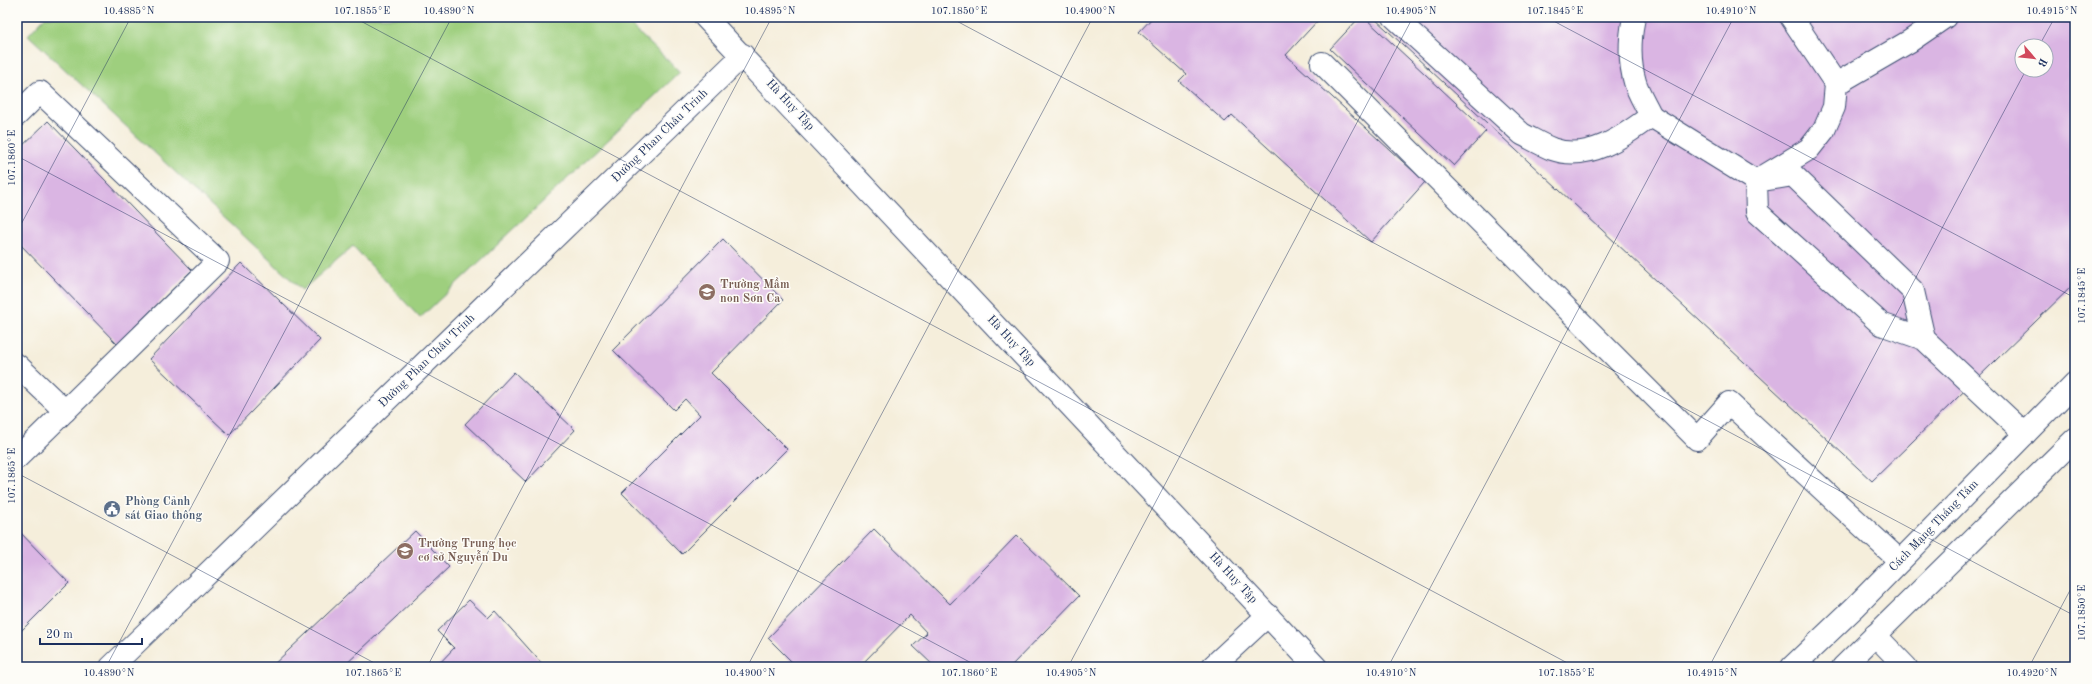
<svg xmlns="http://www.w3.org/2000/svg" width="2092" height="684" font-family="'Old Standard TT',serif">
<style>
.green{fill:#9ecf7e;stroke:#5c7f6e}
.building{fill:#dab5e3;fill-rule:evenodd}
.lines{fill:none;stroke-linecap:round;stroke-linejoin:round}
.minor-casing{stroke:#3c4c71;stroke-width:24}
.major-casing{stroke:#3c4c71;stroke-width:24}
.minor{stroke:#fff;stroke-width:22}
.major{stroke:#fff;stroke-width:22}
.ticks{fill:none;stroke:#1b2f5e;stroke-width:1;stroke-opacity:0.45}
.labels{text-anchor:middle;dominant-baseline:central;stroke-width:3;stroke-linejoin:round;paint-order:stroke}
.street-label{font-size:12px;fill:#1b2f5e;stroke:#fdfcf7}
.education-label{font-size:12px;font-weight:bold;fill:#785e54;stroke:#fdfcf7;text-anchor:start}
.service-label{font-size:12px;font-weight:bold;fill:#4e5e75;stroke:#fdfcf7;text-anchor:start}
.neatline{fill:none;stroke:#1b2f5e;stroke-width:1.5}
.ticks-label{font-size:10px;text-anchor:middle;fill:#1b2f5e}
</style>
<rect width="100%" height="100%" fill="#fdfcf7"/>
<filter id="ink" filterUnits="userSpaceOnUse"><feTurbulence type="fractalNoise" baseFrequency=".025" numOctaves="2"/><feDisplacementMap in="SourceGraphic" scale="8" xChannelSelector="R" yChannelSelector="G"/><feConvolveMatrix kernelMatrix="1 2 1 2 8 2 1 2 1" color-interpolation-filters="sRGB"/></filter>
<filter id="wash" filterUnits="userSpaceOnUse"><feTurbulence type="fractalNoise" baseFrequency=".012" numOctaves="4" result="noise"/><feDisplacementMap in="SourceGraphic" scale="16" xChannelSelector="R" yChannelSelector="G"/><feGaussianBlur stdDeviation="0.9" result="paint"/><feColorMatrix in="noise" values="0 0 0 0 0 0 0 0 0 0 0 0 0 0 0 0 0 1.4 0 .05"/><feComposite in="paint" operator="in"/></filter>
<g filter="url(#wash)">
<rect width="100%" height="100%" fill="#f5eedb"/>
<!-- green -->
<path class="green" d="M45 17H622L680 72 420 318 353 246 302 290 28 35Z"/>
<g id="blocks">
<!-- building -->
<g class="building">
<path d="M1153 17H1321L1286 55 1425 182 1371 242 1232 115 1225 122 1179 81 1186 74 1139 32Z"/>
<path d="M1360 17H1364L1486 131 1454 166 1330 49Z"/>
<path d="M1373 17H2075V283L1872 481ZM2022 46H2046V70H2022Z"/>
<path d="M48 121 192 270 117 344 17 241V151Z"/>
<path d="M723 239 783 300 711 373 787 449 682 554 622 493 700 415 685 399 674 410 613 350Z"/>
<path d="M241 263 320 340 229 435 149 359Z"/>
<path d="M514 372 575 430 526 482 465 424Z"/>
<path d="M17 529 69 583 17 635Z"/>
<path d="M874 529 950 604 1017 535 1079 596 1010 667H935L913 646 927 633 910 615 859 667H797L768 638Z"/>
<path d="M415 531 449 567 343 667H271Z"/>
<path d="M469 600 488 618 495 611 545 667H436L454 648 437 631Z"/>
</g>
</g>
</g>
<g filter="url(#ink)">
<use href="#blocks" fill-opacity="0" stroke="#3c4c71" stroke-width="1"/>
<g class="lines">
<!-- minor casing -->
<g class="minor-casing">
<g id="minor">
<path d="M705 17 1316 667"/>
<path d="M1394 17 1522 134C1532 139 1542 145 1552 149 1588 162 1623 137 1651 116L1756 181 1809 149 1824 130 1834 107 1836 84 1791 17"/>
<path d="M1634 17C1630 37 1629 62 1635 82 1638 93 1646 105 1651 116"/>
<path d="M1322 63 1697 439 1729 403 1900 561"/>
<path d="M1836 84 1910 41 1945 17"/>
<path d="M17 115 40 92 218 261 17 458"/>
<path d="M1924 339 1913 291 1793 175 1756 181 1757 212 1881 324 1924 339 2025 434"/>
<path d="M17 365 65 411"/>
<path d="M1875 635 1906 667"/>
<path d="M111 667 743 55"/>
<path d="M1212 667 1268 615"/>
</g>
</g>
<!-- major casing -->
<g class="major-casing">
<g id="major">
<path d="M1792 667 1855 607 2075 383"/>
<path d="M1843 667 2075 439"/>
</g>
</g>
<!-- minor -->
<use href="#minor" class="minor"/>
<!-- major -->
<use href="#major" class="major"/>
</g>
</g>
<!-- ticks -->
<path class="ticks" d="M353 17 1575 667M949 17 2075 616M1546 17 2075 298M2039 46 2055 17M17 156 979 667M17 232 131 17M17 473 382 667M106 667 452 17M427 667 772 17M747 667 1093 17M1068 667 1413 17M1388 667 1734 17M1709 667 2026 70M2029 667 2075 581"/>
<!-- icons -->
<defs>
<g id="school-disc" transform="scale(0.9)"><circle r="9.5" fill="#8d6e63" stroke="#fdfcf7"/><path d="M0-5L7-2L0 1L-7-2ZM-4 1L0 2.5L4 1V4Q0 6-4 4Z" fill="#fff"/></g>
<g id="civic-disc" transform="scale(0.9)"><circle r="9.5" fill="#5c6f8a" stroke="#fdfcf7"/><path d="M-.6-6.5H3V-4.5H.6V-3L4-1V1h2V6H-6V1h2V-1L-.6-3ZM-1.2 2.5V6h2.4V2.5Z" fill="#fff"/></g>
</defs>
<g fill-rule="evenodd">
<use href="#school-disc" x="707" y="292"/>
<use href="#civic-disc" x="112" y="509"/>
<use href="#school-disc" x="405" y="551"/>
</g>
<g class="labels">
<!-- street labels -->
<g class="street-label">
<text transform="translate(790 105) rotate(47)">Hà Huy Tập</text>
<text transform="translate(660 136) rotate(-44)">Đường Phan Châu Trinh</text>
<text transform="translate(1011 341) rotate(47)">Hà Huy Tập</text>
<text transform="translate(427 361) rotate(-44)">Đường Phan Châu Trinh</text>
<text transform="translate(1934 526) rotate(-46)">Cách Mạng Tháng Tám</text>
<text transform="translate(1233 578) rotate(47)">Hà Huy Tập</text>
</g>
<!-- education labels -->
<g class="education-label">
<text x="720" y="285">Trường Mầm<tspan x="720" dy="14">non Sơn Ca</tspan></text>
<text x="418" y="544">Trường Trung học<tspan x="418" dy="14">cơ sở Nguyễn Du</tspan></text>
</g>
<!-- service labels -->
<g class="service-label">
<text x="125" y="502">Phòng Cảnh<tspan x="125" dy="14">sát Giao thông</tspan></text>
</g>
</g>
<!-- margin -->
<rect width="2092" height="684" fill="none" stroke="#fdfcf7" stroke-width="44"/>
<!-- north arrow -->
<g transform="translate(2034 58) rotate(118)"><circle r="19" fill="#fdfcf7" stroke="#a3aaba"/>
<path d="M0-3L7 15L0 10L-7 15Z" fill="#d1495b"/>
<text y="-6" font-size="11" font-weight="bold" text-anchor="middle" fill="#1b2f5e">B</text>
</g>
<!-- scale -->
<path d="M40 638v6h102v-6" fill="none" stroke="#1b2f5e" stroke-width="2"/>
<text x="46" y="638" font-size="12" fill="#1b2f5e" stroke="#fdfcf7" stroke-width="3" paint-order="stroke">20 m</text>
<rect x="22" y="22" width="2048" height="640" class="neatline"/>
<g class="ticks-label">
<text x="129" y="14">10.4885°N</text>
<text x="362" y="14">107.1855°E</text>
<text x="449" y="14">10.4890°N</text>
<text x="770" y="14">10.4895°N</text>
<text x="959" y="14">107.1850°E</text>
<text x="1090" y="14">10.4900°N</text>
<text x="1411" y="14">10.4905°N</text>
<text x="1555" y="14">107.1845°E</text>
<text x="1731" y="14">10.4910°N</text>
<text x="2052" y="14">10.4915°N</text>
<text transform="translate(11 158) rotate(-90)" y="4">107.1860°E</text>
<text transform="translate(2081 296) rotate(-90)" y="4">107.1845°E</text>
<text transform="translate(11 476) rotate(-90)" y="4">107.1865°E</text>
<text transform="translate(2081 613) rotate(-90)" y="4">107.1850°E</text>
<text x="109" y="676">10.4890°N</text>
<text x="373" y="676">107.1865°E</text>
<text x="750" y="676">10.4900°N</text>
<text x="969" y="676">107.1860°E</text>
<text x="1071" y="676">10.4905°N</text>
<text x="1391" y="676">10.4910°N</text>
<text x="1566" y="676">107.1855°E</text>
<text x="1712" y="676">10.4915°N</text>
<text x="2032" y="676">10.4920°N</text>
</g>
</svg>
